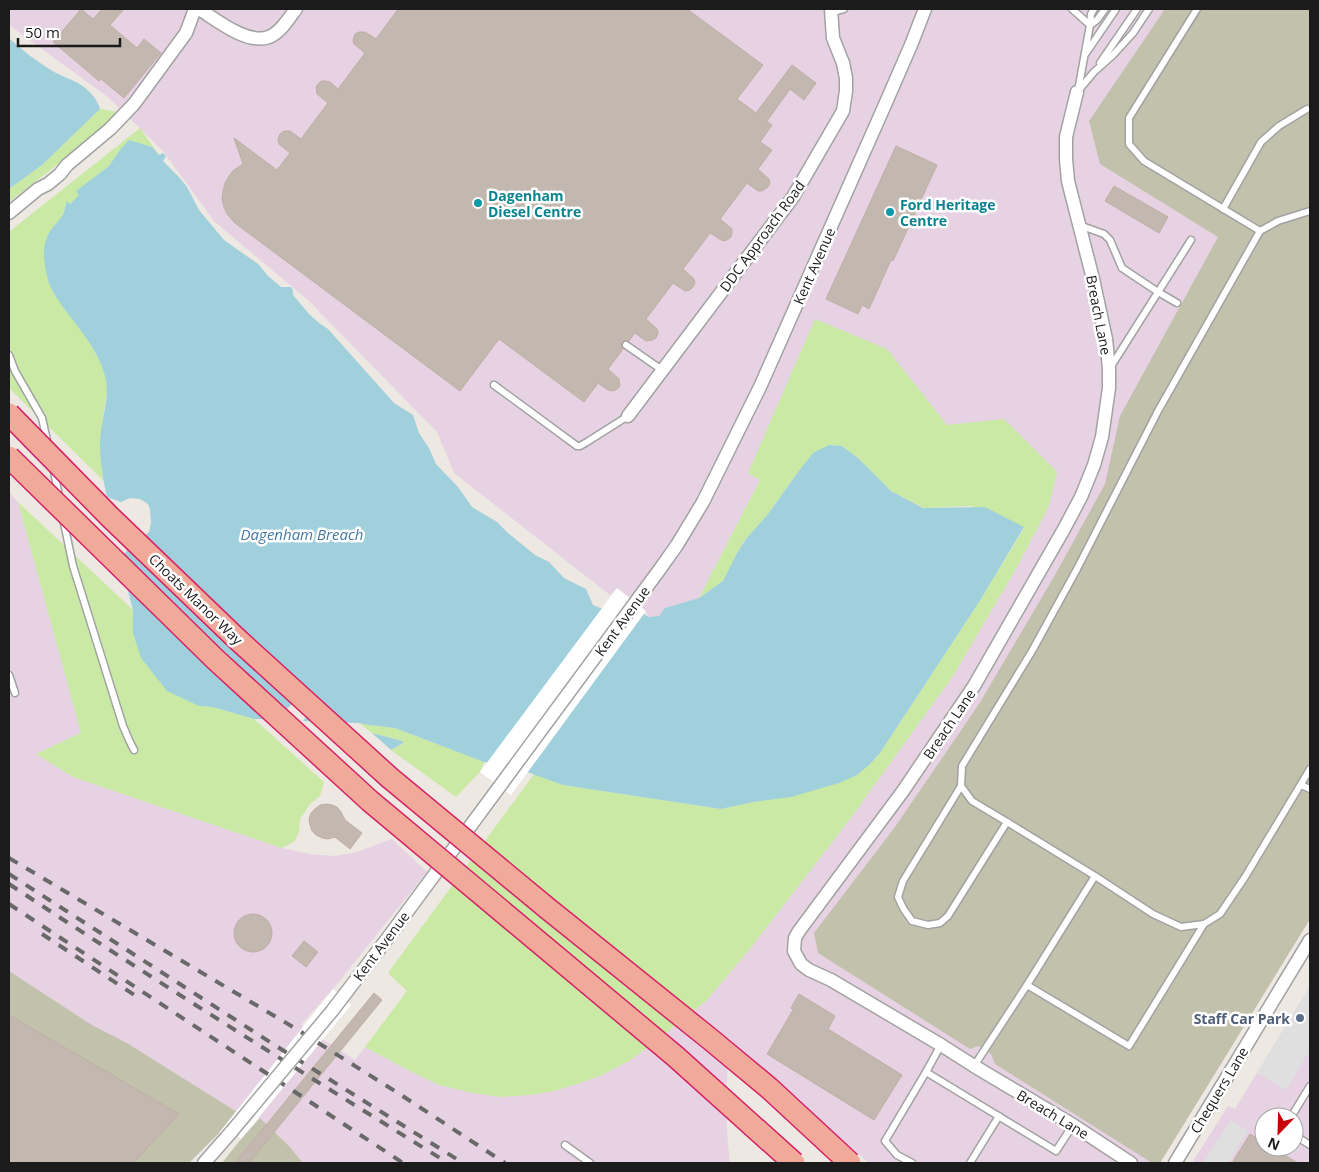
<svg xmlns="http://www.w3.org/2000/svg" width="1319" height="1172" font-family="'Open Sans',sans-serif">
<style>
.industrial{fill:#e6d2e3;fill-rule:evenodd}
.construction{fill:#c1c1ac}
.grass{fill:#c9e9a5}
.parking{fill:#dfdfdf}
.water{fill:#a0d0dc}
.pier{fill:#fff}
.building{fill:#c2b8b0;stroke:#bfaea3}
.lines{fill:none;stroke-linecap:round;stroke-linejoin:round}
.service-casing{stroke:#a2a2a2;stroke-width:9}
.minor-casing{stroke:#a2a2a2;stroke-width:15}
.service{stroke:#fff;stroke-width:6}
.minor{stroke:#fff;stroke-width:12}
.rail{stroke:#696969;stroke-width:4;stroke-dasharray:10 10;stroke-linecap:butt}
.minor-bridge-casing{stroke:#a2a2a2;stroke-width:15;stroke-linecap:butt}
.trunk-bridge-casing{stroke:#d62367;stroke-width:24;stroke-linecap:butt}
.minor-bridge{stroke:#fff;stroke-width:12}
.trunk-bridge{stroke:#f1aa9a;stroke-width:21}
.culture-dot{fill:#0f9aa8;stroke:#fff;stroke-width:2}
.service-dot{fill:#5c6f8a;stroke:#fff;stroke-width:2}
.labels{text-anchor:middle;dominant-baseline:central;stroke-width:5;stroke-linejoin:round;paint-order:stroke}
.culture-label{font-size:14px;font-weight:bold;fill:#0d838f;stroke:#fff;text-anchor:start}
.street-label{font-size:14px;fill:#1b1b1b;stroke:#fff}
.service-label{font-size:14px;font-weight:bold;fill:#4e5e75;stroke:#fff;text-anchor:end}
.water-label{font-size:15px;font-style:italic;fill:#4578a2;stroke:#fff}
</style>
<rect width="100%" height="100%" fill="#ede8e1"/>
<!-- industrial -->
<g class="industrial">
<path d="M9 9H1310V919L1160 1163H869L732 1044 727 1075 726 1113 728 1144 730 1163H303L289 1146 260 1118 237 1112 127 1043 92 1025 9 971V492L18 502 82 733 37 754 73 777 282 848 310 854 334 856 354 853 392 839 427 872 333 989 301 1025 355 1060 365 1047 412 1072 439 1085 530 1095 554 1091 577 1084 602 1075 629 1061 647 1048 706 1001 749 950 850 819 953 676 1016 569 1049 506 830 386 760 480 699 598 665 608 659 616 649 617 645 611 617 589 610 595 454 473 437 432 309 301 215 222 162 150 108 97 9 25Z"/>
<path d="M1310 986V1163H1192L1228 1106 1235 1109ZM1264 1117H1294V1147H1264Z"/>
</g>
<!-- construction -->
<g class="construction">
<path d="M1165 9H1310V919L1160 1163H1152L995 1064 991 1054 978 1046 970 1049 818 953 814 933 895 827 979 704 1055 575 1105 484 1120 416 1218 237 1100 164 1089 121Z"/>
<path d="M9 971 92 1025 127 1043 237 1112 219 1133 189 1163H9Z"/>
<path d="M260 1118 289 1146 303 1163H222L241 1139Z"/>
</g>
<!-- grass -->
<g class="grass">
<path d="M100 109 124 113 9 202V189L42 165Z"/>
<path d="M140 128 159 155 109 166 77 191 80 195 69 204 66 201 64 212 60 220 54 225 44 250 52 291 79 326 100 360 106 376 107 388 100 444 103 480 9 388V232Z"/>
<path d="M815 319 887 349 947 425 1004 419 1057 472 1049 506 1016 569 953 676 850 819 749 950 706 1001 647 1048 629 1061 602 1075 577 1084 554 1091 530 1095 501 1097 473 1093 439 1085 412 1072 365 1047 407 991 388 973 534 774 563 785 721 809 839 783C857 774 866 769 880 753L981 599 1024 528 971 506 924 508 891 491 858 458 842 446 829 445 801 468 768 514 746 539 737 553 723 581 699 598 760 480 748 473Z"/>
<path d="M18 502 133 610V633L199 706 213 707 254 719 324 782 320 796 310 804 300 819 299 831 295 841 282 848 73 777 36 754 81 733Z"/>
<path d="M359 723 369 725 395 728 484 762 480 772 456 797 391 750 403 744 402 741 372 733Z"/>
</g>
<!-- parking -->
<g class="parking">
<path d="M1310 986V1050L1286 1090 1257 1073Z"/>
<path d="M1231 1120 1248 1131 1228 1163H1203Z"/>
</g>
<!-- water -->
<g class="water">
<path d="M9 38C23 51 39 63 56 73 60 75 63 76 67 78 81 83 96 94 100 109L42 165 9 189Z"/>
<path d="M129 140 152 147 159 155 163 153 166 156 163 161 178 176 187 187 199 210 224 240 258 264 268 276 281 287H291L293 291V295L309 314 319 323 328 329 394 403 413 415 419 433 429 448 436 464 458 487 472 507 497 522 508 533 535 555 549 562 564 578 586 589 593 605 600 608 640 612 649 617 659 616 665 608 699 598 723 581 737 553 746 539 768 514 801 468 813 453 829 445 842 446 858 458 891 491 923 508 985 507 1024 527 981 599 880 753 869 765 857 775 839 783 791 797 753 802 721 809 563 785 530 773 494 763 484 762 395 728 369 725 359 723 303 721 321 700 307 687 278 719H254L213 707 199 706 167 691 141 658 133 633V610L121 565 124 554 129 548 149 532 151 523 150 509 148 504 140 499 130 498 121 502 107 497C103 480 100 461 100 444 100 422 111 397 105 376 97 344 69 319 53 292 47 282 44 263 44 252 44 243 48 233 53 227 57 222 62 218 64 212 65 208 66 204 66 201L70 204 79 195 76 191 109 166 120 150Z"/>
<path d="M372 733 402 741 403 743 391 750Z"/>
</g>
<!-- pier -->
<g class="pier">
<path d="M617 588 646 611 511 795 480 772Z"/>
<path d="M333 989 351 1005 241 1139 232 1131 219 1133Z"/>
</g>
<!-- building -->
<g class="building">
<path d="M81 9 93 19 102 9H124L110 25 137 48 144 39 161 53 124 98 101 79 99 81 53 42Z"/>
<path d="M398 9H687L763 65 737 99 756 113 792 65 816 83 804 100 790 89 767 121 772 125 760 142 772 150 758 169 769 179 770 183 768 187 762 191H758L747 183 720 219 732 229V233L731 237 727 240 723 241 710 233 683 269 694 279 695 283 693 287 690 290 685 291 673 283 646 319 657 329 658 333 656 338 652 340 646 341 635 333 629 341 624 340 622 343 621 347 623 349 608 369 619 379 620 386 617 389 613 391 608 390 598 383 584 402 499 339 460 391 235 223 227 214 224 207 222 199 223 191 225 183 229 176 234 170 243 164 234 138 277 170 290 153 279 144 278 140 280 134 284 131H290L301 139 328 103 317 94 316 87 318 84 321 81H325L330 82 338 89 365 53 354 44 353 40 355 34 359 32H365L376 39Z"/>
<path d="M896 146 937 165 893 261 891 260 869 309 862 305 858 314 826 299Z"/>
<path d="M1114 186 1168 217 1159 233 1105 201Z"/>
<path d="M326 804 332 805 337 807 341 812 345 820 362 833 350 849 335 837 328 839 322 838 316 835 312 831 310 825 309 819 311 813 315 809 320 805Z"/>
<circle cx="253" cy="933" r="19"/>
<path d="M304 941 318 952 306 967 292 956Z"/>
<path d="M374 993 382 1000 249 1163H235Z"/>
<path d="M799 994 835 1016 828 1029 902 1075 874 1120 767 1054 793 1010 791 1008Z"/>
<path d="M9 1015 179 1114 133 1163H9Z"/>
<path d="M1250 1134 1264 1143V1147H1271L1298 1163H1232Z"/>
</g>
<g class="lines">
<!-- service casing -->
<g class="service-casing">
<g id="service">
<path d="M1072 9 1090 25"/>
<path d="M831 13 844 9"/>
<path d="M1090 25 1097 20 1105 9"/>
<path d="M1086 53 1116 9"/>
<path d="M1100 63 1137 9"/>
<path d="M1078 91 1090 25 1091 14 1094 9"/>
<path d="M1077 92 1094 72 1113 55 1133 33 1149 9"/>
<path d="M1223 209 1261 142 1279 126 1307 109"/>
<path d="M1079 225 1104 234 1110 240 1122 268 1158 292 1177 303"/>
<path d="M1260 231 1278 221 1310 211"/>
<path d="M626 345 662 370"/>
<path d="M9 355 15 371 42 418 48 445"/>
<path d="M1110 368 1191 240"/>
<path d="M494 385 577 446H580L587 442 628 416"/>
<path d="M53 467 59 496"/>
<path d="M63 518 73 566 123 726 129 740 134 750"/>
<path d="M9 675 15 693"/>
<path d="M1301 785 1310 789"/>
<path d="M961 786 903 881 898 897 903 908 912 921 928 925 940 923 948 916 1007 822 1095 876"/>
<path d="M1007 822 972 801 961 786 962 766 1032 651 1077 569 1158 411 1260 231 1144 161 1129 144V118L1197 9"/>
<path d="M1027 985 1129 1046 1204 924 1220 914 1245 877 1310 769"/>
<path d="M941 1045 926 1072 1056 1151 1073 1125"/>
<path d="M974 1066 1027 985 1095 876 1153 914 1181 927 1204 924"/>
<path d="M1291 1117 1310 1086"/>
<path d="M1294 1135 1310 1145"/>
<path d="M565 1145 590 1163"/>
<path d="M912 1163 897 1155 885 1141 926 1072"/>
<path d="M970 1163 999 1116"/>
</g>
</g>
<!-- minor casing -->
<g class="minor-casing">
<g id="minor">
<path d="M199 9C217 20 247 45 269 37 281 32 289 18 296 9"/>
<path d="M1077 92 1066 137V159L1068 181 1093 279 1106 339 1109 369V388L1102 437 1094 465 1081 497 1064 529 974 686 903 791 799 931 795 938 794 951 801 964 809 970 831 980 941 1045 974 1066 1073 1125 1131 1163"/>
<path d="M9 213 38 189 48 184 60 174 67 165 110 129 134 104 186 33 195 9"/>
<path d="M628 416 793 197 843 111 846 91V78L843 63 833 38 831 9"/>
<path d="M332 1011 387 939 660 569 677 545 703 502 760 387 884 107 911 45 925 9"/>
<path d="M204 1163 232 1131"/>
<path d="M1175 1163 1310 940"/>
</g>
</g>
<!-- service -->
<use href="#service" class="service"/>
<!-- minor -->
<use href="#minor" class="minor"/>
<!-- rail -->
<g class="rail">
<path d="M9 858 293 1027 398 1093 505 1163"/>
<path d="M9 874 273 1044 463 1163"/>
<path d="M9 884C154 980 301 1072 448 1163"/>
<path d="M9 904 403 1163"/>
<path d="M42 934 142 1000"/>
</g>
<!-- minor-bridge casing -->
<g class="minor-bridge-casing">
<path id="minor-bridge" d="M232 1131 332 1011"/>
</g>
<!-- trunk-bridge casing -->
<g class="trunk-bridge-casing">
<g id="trunk-bridge">
<path d="M9 414 110 517 236 638 390 778 547 908 710 1039 769 1088 850 1163"/>
<path d="M9 457 216 660 370 801 675 1056 794 1163"/>
</g>
</g>
<!-- minor-bridge -->
<use href="#minor-bridge" class="minor-bridge"/>
<!-- trunk-bridge -->
<use href="#trunk-bridge" class="trunk-bridge"/>
</g>
<!-- markers -->
<g class="culture-dot">
<circle cx="478" cy="203" r="5"/>
<circle cx="890" cy="212" r="5"/>
</g>
<circle class="service-dot" cx="1300" cy="1018" r="5"/>
<g class="labels">
<!-- culture labels -->
<g class="culture-label">
<text x="488" y="195">Dagenham<tspan x="488" dy="16">Diesel Centre</tspan></text>
<text x="900" y="204">Ford Heritage<tspan x="900" dy="16">Centre</tspan></text>
</g>
<!-- street labels -->
<g class="street-label">
<text transform="translate(762 236) rotate(-54)">DDC Approach Road</text>
<text transform="translate(814 266) rotate(-66)">Kent Avenue</text>
<text transform="translate(1099 315) rotate(79)">Breach Lane</text>
<text transform="translate(196 599) rotate(44)">Choats Manor Way</text>
<text transform="translate(622 621) rotate(-54)">Kent Avenue</text>
<text transform="translate(949 724) rotate(-56)">Breach Lane</text>
<text transform="translate(381 946) rotate(-53)">Kent Avenue</text>
<text transform="translate(1219 1090) rotate(-59)">Chequers Lane</text>
<text transform="translate(1053 1114) rotate(31)">Breach Lane</text>
</g>
<!-- service labels -->
<g class="service-label">
<text x="1290" y="1018">Staff Car Park</text>
</g>
<!-- water labels -->
<g class="water-label">
<text x="302" y="534">Dagenham Breach</text>
</g>
</g>
<!-- border -->
<rect width="1319" height="1172" fill="none" stroke="#1b1b1b" stroke-width="20"/>
<!-- north arrow -->
<g transform="translate(1279 1132) rotate(203)"><circle r="24" fill="#ffffff" stroke="#a4a4a4"/>
<path d="M0-4L9 19L0 12L-9 19Z" fill="#c70007"/>
<text y="-8" font-size="14" font-weight="bold" text-anchor="middle" fill="#1b1b1b">N</text>
</g>
<!-- scale -->
<path d="M18 38v8h102v-8" fill="none" stroke="#1b1b1b" stroke-width="2.5"/>
<text x="25" y="38" font-size="15" fill="#1b1b1b" stroke="#ffffff" stroke-width="4" paint-order="stroke">50 m</text>
</svg>
